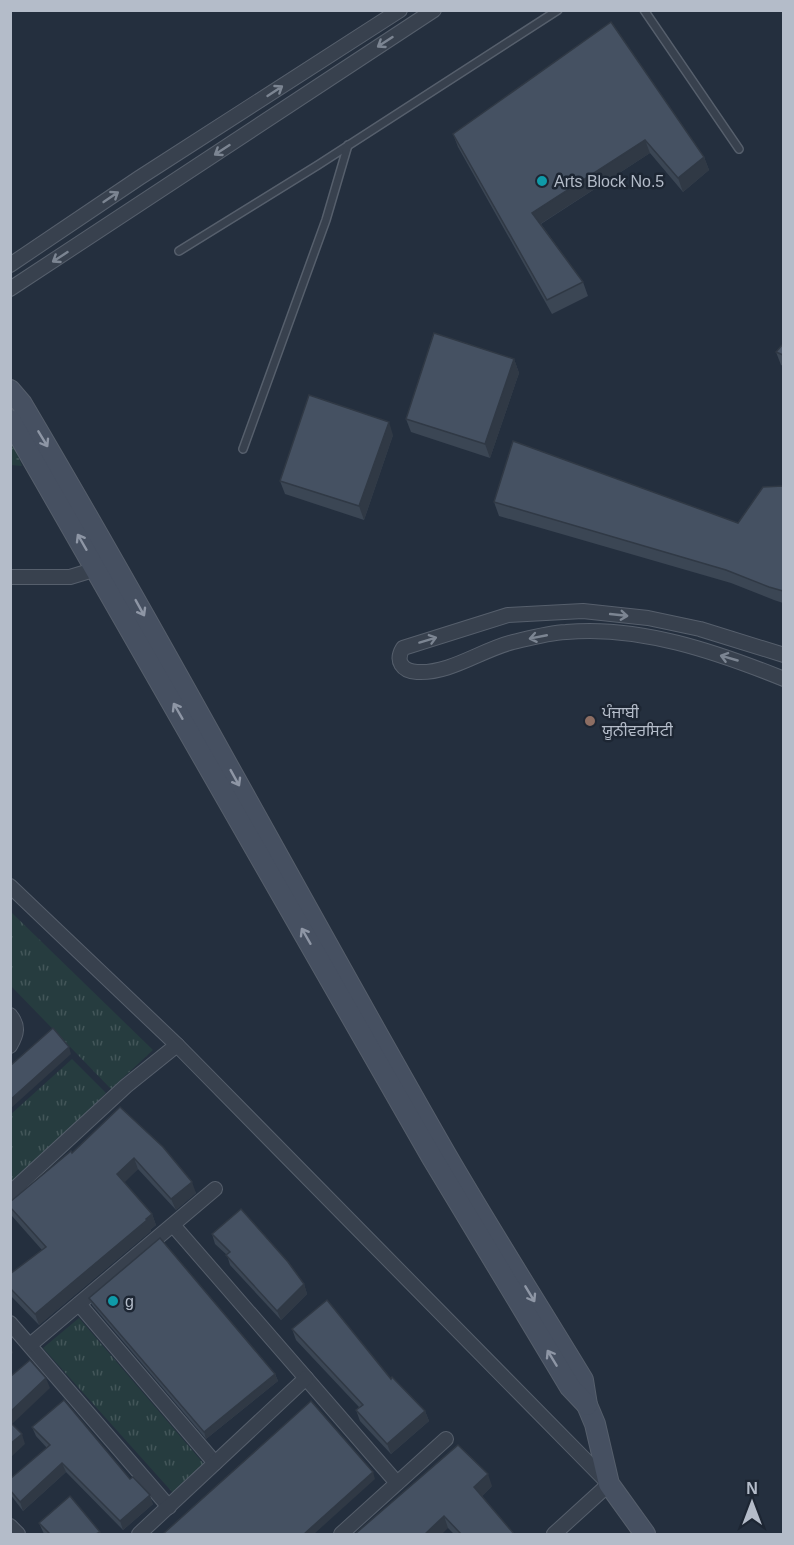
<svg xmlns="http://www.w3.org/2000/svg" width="794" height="1545" font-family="Helvetica,'Noto Sans Gurmukhi',sans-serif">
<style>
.grass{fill:url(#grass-tufts)}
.wetland{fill:url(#wetland-marsh)}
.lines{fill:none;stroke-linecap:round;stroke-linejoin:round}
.lane-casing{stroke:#565f6c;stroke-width:10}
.street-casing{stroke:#565f6c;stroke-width:16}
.secondary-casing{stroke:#565f6c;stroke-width:22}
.lane{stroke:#38414e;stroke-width:7}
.street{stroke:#38414e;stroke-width:14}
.secondary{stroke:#465061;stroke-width:20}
.wall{fill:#3b4654}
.shaded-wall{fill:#303945}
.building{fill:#455162;stroke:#303945;stroke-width:1.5}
.oneway{stroke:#7c8592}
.oneway2{stroke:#8e96a5}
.culture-dot{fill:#0f9aa8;stroke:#1d2633;stroke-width:2}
.education-dot{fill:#8d6e63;stroke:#1d2633;stroke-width:2}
.labels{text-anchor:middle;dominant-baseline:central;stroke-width:5;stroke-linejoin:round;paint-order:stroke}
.poi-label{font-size:16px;fill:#b4bcc9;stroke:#1d2633;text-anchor:start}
</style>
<defs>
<pattern id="grass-tufts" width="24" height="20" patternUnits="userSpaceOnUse" patternTransform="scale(1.5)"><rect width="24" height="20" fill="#263c3f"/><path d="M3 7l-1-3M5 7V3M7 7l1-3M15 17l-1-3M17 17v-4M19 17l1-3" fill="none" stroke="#435659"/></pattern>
<pattern id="wetland-marsh" width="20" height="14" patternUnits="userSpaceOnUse" patternTransform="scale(1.5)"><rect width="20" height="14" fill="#263c3f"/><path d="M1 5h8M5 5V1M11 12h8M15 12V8" fill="none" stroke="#435659"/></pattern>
</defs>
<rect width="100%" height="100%" fill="#242f3e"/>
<!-- grass -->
<g class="grass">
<path d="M10 911 153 1050 111 1089 11 986Z"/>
<path d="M72 1059 106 1093 59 1139 11 1182 10 1115Z"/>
<path d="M79 1318 204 1464 173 1493 43 1348Z"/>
</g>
<!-- wetland -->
<path class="wetland" d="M11 439 22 466 11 465Z"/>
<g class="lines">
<!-- lane casing -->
<g class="lane-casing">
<g id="lane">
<path d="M644 10 739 149"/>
<path d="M179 251 318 165 558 10"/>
<path d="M243 449 326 220 348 145"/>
</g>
</g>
<!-- street casing -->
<g class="street-casing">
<g id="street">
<path d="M10 265 139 178 400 10"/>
<path d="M10 289 434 10"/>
<path d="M10 577H70L103 567"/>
<path d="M784 655 700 629 648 618 583 611 508 615 403 648C395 661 402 671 417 672 450 674 481 650 513 642 530 638 548 633 566 632 639 625 717 652 784 679"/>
<path d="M10 886 177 1045 609 1484 554 1534"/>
<path d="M10 1015C19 1026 17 1034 10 1046"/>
<path d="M10 1193 126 1086 177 1045"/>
<path d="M173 1225 397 1483"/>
<path d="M79 1304 215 1463"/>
<path d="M10 1323 169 1507"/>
<path d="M30 1345 215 1189"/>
<path d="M10 1526 18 1534"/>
<path d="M139 1534 306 1378"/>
<path d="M341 1534 446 1439"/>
</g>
</g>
<!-- secondary casing -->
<g class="secondary-casing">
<g id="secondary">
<path d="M10 390 22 404C168 651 302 904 445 1153 489 1229 537 1304 583 1380L587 1405 595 1424 609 1484 645 1534"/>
<path d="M10 420 431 1156 570 1387 587 1405"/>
</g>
</g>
<!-- lane -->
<use href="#lane" class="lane"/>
<!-- street -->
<use href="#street" class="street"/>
<!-- secondary -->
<use href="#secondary" class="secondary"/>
</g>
<!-- wall -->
<g class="wall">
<path d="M611 22 704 157 709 170 683 192 650 153 541 224 583 282 588 296 552 314 458 147 453 134Z"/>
<path d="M783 344V366L781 365 776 352Z"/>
<path d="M514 359 519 373 490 458 411 432 406 419Z"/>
<path d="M393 435 364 520 285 494 280 481Z"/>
<path d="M783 486V603L774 600 731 583 499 516 494 502 738 523Z"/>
<path d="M163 1147 196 1193 176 1210 138 1169 124 1182 152 1214 156 1225 150 1230 151 1231 39 1325 10 1295V1274L42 1250 12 1216 10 1212V1202L72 1153Z"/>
<path d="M212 1234 304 1284 307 1294 281 1320 230 1265 227 1255 215 1244Z"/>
<path d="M89 1298 275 1374 278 1381 206 1439 92 1305Z"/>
<path d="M292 1329 391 1379 425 1411 429 1421 391 1454 360 1421 356 1410 359 1407 296 1340Z"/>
<path d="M32 1427 130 1479 153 1504 123 1530 66 1472 23 1511 10 1494V1479L47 1448 36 1436Z"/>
<path d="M492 1486 482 1496 514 1534H454L448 1528 355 1534Z"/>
<path d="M39 1523 101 1534H44Z"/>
</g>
<!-- shaded-wall -->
<g class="shaded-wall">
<path d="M645 140 650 153 537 226 532 213Z"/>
<path d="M704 157 709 170 683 192 678 178Z"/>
<path d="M514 359 519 373 490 458 485 444Z"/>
<path d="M389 422 393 435 364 520 359 506Z"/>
<path d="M69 1047 71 1054 10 1109V1100Z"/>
<path d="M134 1158 138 1169 121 1186 117 1174Z"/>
<path d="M192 1182 196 1193 176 1210 171 1199Z"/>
<path d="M152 1214 156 1225 150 1230 151 1231 39 1325 35 1314Z"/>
<path d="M304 1284 307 1294 281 1320 277 1311Z"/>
<path d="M10 1345 13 1353 10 1355Z"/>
<path d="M275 1374 278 1381 206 1439 204 1432Z"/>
<path d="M46 1378 50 1388 11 1425 10 1412Z"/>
<path d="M425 1411 429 1421 391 1454 387 1444Z"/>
<path d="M22 1434 25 1444 10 1458V1444Z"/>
<path d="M62 1463 66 1472 23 1511 20 1502Z"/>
<path d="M373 1472 375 1479 314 1534H304Z"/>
<path d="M488 1474 492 1486 479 1499 474 1487Z"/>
<path d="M150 1495 153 1504 123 1530 120 1521Z"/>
<path d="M444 1516 448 1528 442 1534H425Z"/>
</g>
<!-- building -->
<g class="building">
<path d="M611 22 704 157 678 178 645 140 532 213 583 282 547 300 453 134Z"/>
<path d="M434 333 514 359 485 444 406 419Z"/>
<path d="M783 344V355L776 352Z"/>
<path d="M309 395 389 422 359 506 280 481Z"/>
<path d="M513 441 738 523 763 487 783 486V591L769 587 726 570 494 502Z"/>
<path d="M53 1028 69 1047 10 1100V1066Z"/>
<path d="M120 1107 163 1147 192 1182 171 1199 134 1158 117 1174 152 1214 146 1219 147 1220 35 1314 10 1288V1274L46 1247 10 1207V1202L71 1151 72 1153Z"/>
<path d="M241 1209 288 1262 304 1284 277 1311 226 1255 230 1252 212 1234Z"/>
<path d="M160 1238 275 1374 204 1432 89 1298Z"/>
<path d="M327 1300 391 1379 392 1377 425 1411 387 1444 356 1410 363 1405 292 1329Z"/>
<path d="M30 1360 46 1378 10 1412V1377Z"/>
<path d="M64 1400 130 1479 133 1477 150 1495 120 1521 62 1463 20 1502 10 1490V1479L50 1445 32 1427Z"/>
<path d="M311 1401 373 1472 304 1534H163Z"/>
<path d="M10 1422 22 1434 10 1444Z"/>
<path d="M458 1445 488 1474 474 1487 514 1534H461L444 1516 425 1534H355Z"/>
<path d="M70 1496 100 1532 96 1534H50L39 1523Z"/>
</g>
<!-- one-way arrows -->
<defs><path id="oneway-shaft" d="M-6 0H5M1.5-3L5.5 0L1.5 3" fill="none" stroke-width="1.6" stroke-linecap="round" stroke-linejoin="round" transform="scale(1.5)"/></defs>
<g class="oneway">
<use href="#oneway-shaft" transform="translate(385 42) rotate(147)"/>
<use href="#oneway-shaft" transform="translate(275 91) rotate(-33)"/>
<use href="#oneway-shaft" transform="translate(222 150) rotate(147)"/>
<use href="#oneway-shaft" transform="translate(111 197) rotate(-34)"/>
<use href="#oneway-shaft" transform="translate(60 257) rotate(147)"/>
<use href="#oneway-shaft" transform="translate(619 615) rotate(6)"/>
<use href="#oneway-shaft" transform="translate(538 637) rotate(169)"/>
<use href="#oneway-shaft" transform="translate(428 640) rotate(-17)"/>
<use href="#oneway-shaft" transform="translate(729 658) rotate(-164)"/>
</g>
<g class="oneway2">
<use href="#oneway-shaft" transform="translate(43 439) rotate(59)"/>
<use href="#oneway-shaft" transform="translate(82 542) rotate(-120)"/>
<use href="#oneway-shaft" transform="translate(140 608) rotate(61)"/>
<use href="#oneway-shaft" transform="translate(178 711) rotate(-120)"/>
<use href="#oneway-shaft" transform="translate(235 778) rotate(61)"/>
<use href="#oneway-shaft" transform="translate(306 936) rotate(-120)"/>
<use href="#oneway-shaft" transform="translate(530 1294) rotate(59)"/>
<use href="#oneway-shaft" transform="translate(552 1358) rotate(-121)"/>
</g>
<!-- markers -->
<g class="culture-dot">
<circle cx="542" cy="181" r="6"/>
<circle cx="113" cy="1301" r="6"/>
</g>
<circle class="education-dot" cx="590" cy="721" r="6"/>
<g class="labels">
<!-- poi labels -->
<g class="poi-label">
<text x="554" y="181">Arts Block No.5</text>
<text x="602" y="712">ਪੰਜਾਬੀ<tspan x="602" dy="18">ਯੂਨੀਵਰਸਿਟੀ</tspan></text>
<text x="125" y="1301">g</text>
</g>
</g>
<!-- border -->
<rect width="794" height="1545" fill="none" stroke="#b4bcc9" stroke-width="24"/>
<!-- north arrow -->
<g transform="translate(752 1503)" stroke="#1d2633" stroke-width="4.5" paint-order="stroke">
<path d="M0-4.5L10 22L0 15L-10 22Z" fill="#b4bcc9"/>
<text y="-9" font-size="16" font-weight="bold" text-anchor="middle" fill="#b4bcc9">N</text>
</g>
</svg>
